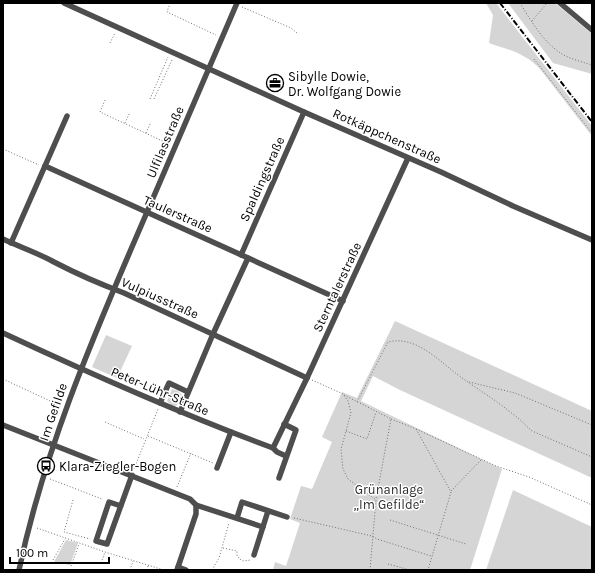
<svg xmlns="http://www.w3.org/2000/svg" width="595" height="573" font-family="Karla,sans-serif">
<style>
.green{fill:#d5d5d5}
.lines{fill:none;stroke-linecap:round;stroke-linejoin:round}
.path{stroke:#707070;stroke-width:1;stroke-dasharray:1 2;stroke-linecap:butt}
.minor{stroke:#4e4e4e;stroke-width:5.5}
.rail{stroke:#000;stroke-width:2;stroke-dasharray:6 2 1 2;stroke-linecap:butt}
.labels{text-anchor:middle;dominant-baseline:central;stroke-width:3;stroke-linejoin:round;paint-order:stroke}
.poi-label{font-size:13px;fill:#000;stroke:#fff;text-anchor:start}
.street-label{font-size:13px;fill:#000;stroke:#fff}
.park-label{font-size:13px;fill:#2c2c2c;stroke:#fff}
</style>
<rect width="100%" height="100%" fill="#fff"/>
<!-- green -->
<g class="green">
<path d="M486 3H496L592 126V136L540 69C525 53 509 50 489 43L493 15Z"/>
<path d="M508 3H555L592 34V74L553 63Z"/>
<path d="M395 321 592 411V478L400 390 373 376 361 401 502 469 470 570H273L275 562 286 566 300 523 290 519 301 486 312 489 332 442 322 437 342 392 357 398Z"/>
<path d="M106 335 132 346 117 378 92 367Z"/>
<path d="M172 389 178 391 182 395 180 401 176 406 171 405 167 401Z"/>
<path d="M513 490 592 527V570H486Z"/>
<path d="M66 540 78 543 70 565 54 562Z"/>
</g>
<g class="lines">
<!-- path -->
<g class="path">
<path d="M170 3 167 12 216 35"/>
<path d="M520 3C531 21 544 43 562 54 571 59 582 62 592 65"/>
<path d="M242 7 291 28 297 33"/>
<path d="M532 21 547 3"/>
<path d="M110 43 115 33"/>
<path d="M534 59 592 133"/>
<path d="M150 99 168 57"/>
<path d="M154 99 172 60"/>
<path d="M105 100 100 112 169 144"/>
<path d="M125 123 130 112"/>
<path d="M146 133 151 122"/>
<path d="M3 149 39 165"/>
<path d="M3 379 61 406"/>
<path d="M312 380 343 394 348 401 351 413 341 449 343 469 348 479 376 500 370 570"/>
<path d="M469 382 515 393 592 425"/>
<path d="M344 395 391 419 376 499"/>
<path d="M357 402 388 342C416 335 439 361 458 375 477 389 496 400 514 415 521 420 526 426 532 431L592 457"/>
<path d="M391 419 416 429 451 492 428 570"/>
<path d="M105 422 144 439"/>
<path d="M416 429 496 466 529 477 592 505"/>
<path d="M346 431 367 439 376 412"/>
<path d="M148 436 213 463"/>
<path d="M134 469 158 409"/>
<path d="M50 479 102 499"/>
<path d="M177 487 191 453"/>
<path d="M451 491 481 460"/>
<path d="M73 500 64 532 90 539"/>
<path d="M294 518 372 536 377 539 431 556"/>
<path d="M390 520 466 544"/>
<path d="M37 528 105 552 164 570"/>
<path d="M223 548 237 551V556L242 561 251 560"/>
<path d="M53 560 65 539"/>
<path d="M101 563 105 552"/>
<path d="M388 564 410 570"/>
<path d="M71 566 79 544"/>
<path d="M130 570 133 561"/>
<path d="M147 570 148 566"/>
<path d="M212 570 219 558 229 523"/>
</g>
<!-- minor -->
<g class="minor">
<path d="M64 3 304 112 441 172 513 206 592 240"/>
<path d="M560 3 592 30"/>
<path d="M45 166 343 301"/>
<path d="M3 239C20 247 38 253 54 262 77 274 100 284 124 293L307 378"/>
<path d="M11 243 67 116"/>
<path d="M241 255 304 112"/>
<path d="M3 333C91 374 181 414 273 448L277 452 286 456"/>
<path d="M160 403 169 383 188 392"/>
<path d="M180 412 213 334 248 258"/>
<path d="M3 425 190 499 196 505 263 527"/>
<path d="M273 448 307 378 408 158"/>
<path d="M217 468 231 432"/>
<path d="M279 478 296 430 284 424"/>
<path d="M121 506 109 502 96 541 107 544 132 475"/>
<path d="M237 518 242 502 287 517"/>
<path d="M254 555 268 511"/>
<path d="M178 567 186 570"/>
<path d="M19 570C44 452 90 344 138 233 171 157 204 80 237 3"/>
<path d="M177 570 196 514V505"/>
</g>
<!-- rail -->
<path class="rail" d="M500 3 592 122"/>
</g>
<!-- icons -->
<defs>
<g id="office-ring" transform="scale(0.9)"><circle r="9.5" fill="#fff" stroke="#000" stroke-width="1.5"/><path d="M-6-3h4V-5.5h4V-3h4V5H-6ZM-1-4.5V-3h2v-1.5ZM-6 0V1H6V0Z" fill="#000"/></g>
<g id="bus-ring" transform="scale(0.9)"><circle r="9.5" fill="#fff" stroke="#000" stroke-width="1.5"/><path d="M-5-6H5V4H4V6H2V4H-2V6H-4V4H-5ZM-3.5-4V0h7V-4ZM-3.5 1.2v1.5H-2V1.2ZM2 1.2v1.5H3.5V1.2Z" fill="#000"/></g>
</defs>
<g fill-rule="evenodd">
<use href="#office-ring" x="275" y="83"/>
<use href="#bus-ring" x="46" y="466"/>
</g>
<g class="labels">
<!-- poi labels -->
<g class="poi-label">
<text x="288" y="76">Sibylle Dowie,<tspan x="288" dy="15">Dr. Wolfgang Dowie</tspan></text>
<text x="59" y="466">Klara-Ziegler-Bogen</text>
</g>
<!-- street labels -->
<g class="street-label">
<text transform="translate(387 136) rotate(24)">Rotkäppchenstraße</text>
<text transform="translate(165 142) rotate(-67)">Ulfilasstraße</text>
<text transform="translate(262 179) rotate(-66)">Spaldingstraße</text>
<text transform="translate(178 214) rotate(24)">Taulerstraße</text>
<text transform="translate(337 287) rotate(-65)">Sterntalerstraße</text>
<text transform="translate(160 298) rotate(24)">Vulpiusstraße</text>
<text transform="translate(160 391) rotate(23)">Peter-Lühr-Straße</text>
<text transform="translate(53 412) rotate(-71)">Im Gefilde</text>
</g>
<!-- park labels -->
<g class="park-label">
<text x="389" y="489">Grünanlage<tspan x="389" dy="15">„Im Gefilde“</tspan></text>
</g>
</g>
<!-- border -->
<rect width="595" height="573" fill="none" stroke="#000000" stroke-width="8"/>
<!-- scale -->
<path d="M10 557v6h99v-6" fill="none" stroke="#000000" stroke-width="2"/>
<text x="16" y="557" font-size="12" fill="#000000" stroke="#ffffff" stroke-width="3" paint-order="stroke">100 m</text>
</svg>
